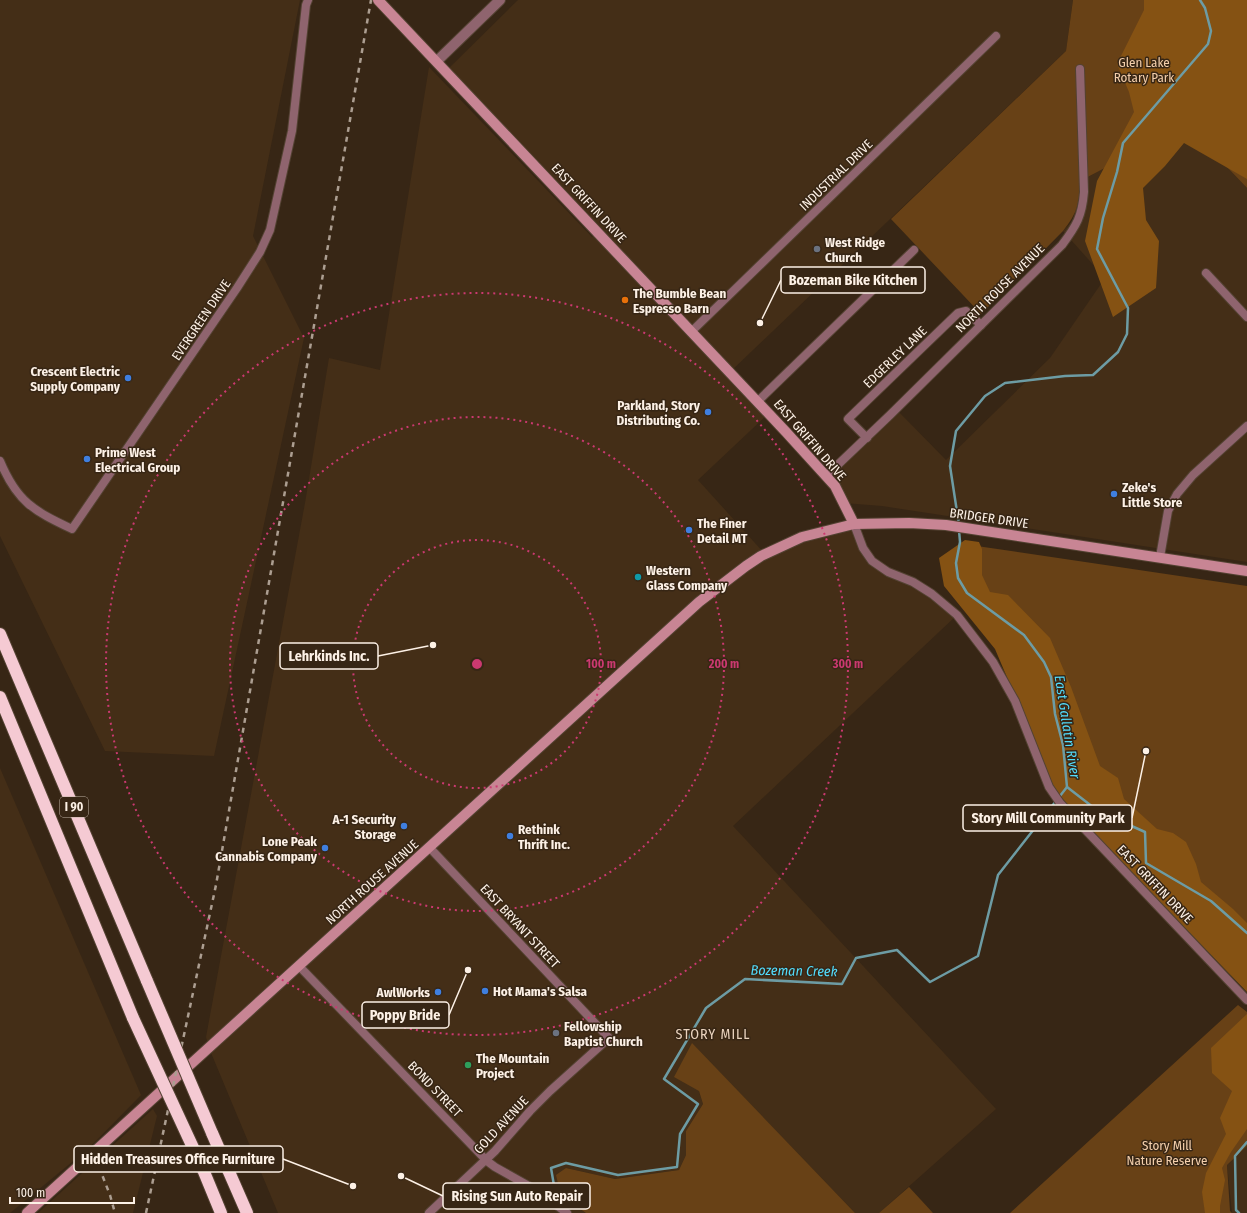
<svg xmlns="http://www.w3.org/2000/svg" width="1247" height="1213" font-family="'Fira Sans Condensed',sans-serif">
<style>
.built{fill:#442e17}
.green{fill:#684116}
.forest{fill:#855213}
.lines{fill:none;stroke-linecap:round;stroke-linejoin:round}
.stream{stroke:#6d9ca4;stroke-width:2.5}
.minor-casing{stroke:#534232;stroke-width:10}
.tertiary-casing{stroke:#534232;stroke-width:12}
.secondary-casing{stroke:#534232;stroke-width:12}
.motorway-casing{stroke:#534232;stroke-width:14}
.minor{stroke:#8f646e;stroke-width:8}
.tertiary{stroke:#8f646e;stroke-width:10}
.secondary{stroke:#c88594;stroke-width:10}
.motorway{stroke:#f5cad3;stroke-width:12}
.rail{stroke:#ac9e91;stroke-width:2.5;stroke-dasharray:5 5;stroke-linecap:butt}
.motorway-bridge-casing{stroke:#534232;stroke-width:14;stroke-linecap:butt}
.motorway-bridge{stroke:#f5cad3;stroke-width:12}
.ring{fill:none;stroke:#cb3970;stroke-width:2;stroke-dasharray:2 4}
.worship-dot{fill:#6b7280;stroke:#372615;stroke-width:1.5}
.food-dot{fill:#e8710a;stroke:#372615;stroke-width:1.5}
.shop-dot{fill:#3f7fe0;stroke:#372615;stroke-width:1.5}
.culture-dot{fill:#0f9aa8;stroke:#372615;stroke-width:1.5}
.leisure-dot{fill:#2e9e5b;stroke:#372615;stroke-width:1.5}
.labels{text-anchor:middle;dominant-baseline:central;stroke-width:3;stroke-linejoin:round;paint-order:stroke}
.shield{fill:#372615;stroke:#c2b4a7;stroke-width:1}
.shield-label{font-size:12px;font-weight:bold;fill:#fdf1e6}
.park-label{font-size:13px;fill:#f4cfac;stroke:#372615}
.street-label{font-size:13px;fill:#fdf1e6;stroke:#372615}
.poi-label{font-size:13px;font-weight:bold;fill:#fdf1e6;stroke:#372615;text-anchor:start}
.water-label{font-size:14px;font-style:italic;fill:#52dcfc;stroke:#372615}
.neighbourhood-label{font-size:14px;letter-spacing:1px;fill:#ead3be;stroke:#372615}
.centre{fill:#cb3970;stroke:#372615;stroke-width:2}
.ring-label{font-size:12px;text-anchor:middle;font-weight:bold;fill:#cb3970;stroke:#372615;stroke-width:3;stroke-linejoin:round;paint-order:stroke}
.leader{fill:none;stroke:#fdf1e6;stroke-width:1.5}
.callout-dot{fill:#fdf1e6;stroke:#372615;stroke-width:1.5}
.callout{fill:#372615;stroke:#fdf1e6;stroke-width:1.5}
.callout-label{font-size:14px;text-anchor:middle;font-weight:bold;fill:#fdf1e6}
</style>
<rect width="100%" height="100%" fill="#372615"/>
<!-- built -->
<g class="built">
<path d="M0 0H300L253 236 304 338 214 756 105 751 0 536Z"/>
<path d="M518 0H1073L1066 51 730 372 769 413 698 480 765 554 854 524 872 561 913 582 957 615 733 826 996 1109 879 1213H855L692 1044 699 1091 703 1104 686 1131V1155L679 1170 615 1179 566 1168 561 1196 586 1213H278L209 1048 206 1037 305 503 329 358 380 370 429 67 592 237 597 232 446 71Z"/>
<path d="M1187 124 1247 188V562L882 506 844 503 826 476 894 407 946 460 1050 358 1105 278 1063 231 1072 221 1080 196V181Z"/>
<path d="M0 768 141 1095 89 1148 10 1213H0Z"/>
<path d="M153 1109 157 1116 133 1213H38Z"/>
<path d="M1247 1146V1213H1232L1227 1165Z"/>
</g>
<!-- green -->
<g class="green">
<path d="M1073 0H1247V188L1187 125 1080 181C1080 202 1077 214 1063 231L981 314 891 219 1066 51Z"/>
<path d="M970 545 1247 586V990L1057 785Z"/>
<path d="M1238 1005 1247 1012V1146L1227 1165 1230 1211 1232 1213H1010Z"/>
<path d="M692 1043 855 1213H586L561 1196 556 1175 566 1168 615 1179 679 1170 686 1155V1131L703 1104 699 1091 674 1077Z"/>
<path d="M909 1187 933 1213H879Z"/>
</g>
<!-- forest -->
<g class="forest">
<path d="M1144 0H1247V179L1184 143 1165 166 1143 188 1146 220 1159 241 1156 288 1113 317 1085 241 1097 181 1134 112 1129 92 1117 64 1144 10Z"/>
<path d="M965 540 979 542 982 549V575L990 592 1008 595 1050 638 1071 687 1100 766 1118 778 1124 799 1157 829 1173 833 1186 842 1196 864 1201 882 1233 909 1247 923V992L1066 805 1053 786 995 649 944 586 939 558Z"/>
<path d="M1247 1014V1129L1231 1152 1222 1168 1225 1180 1220 1206V1213H1205L1202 1192 1206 1173 1226 1134 1220 1118 1232 1091 1212 1073 1211 1048Z"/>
</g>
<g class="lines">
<!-- stream -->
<g class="stream">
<path d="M959 525 950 466 956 431 985 396 1005 383 1065 376 1093 375 1118 352 1127 334 1128 308 1097 249 1103 218 1117 172 1123 143 1208 44 1211 31 1205 8 1200 0"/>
<path d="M959 530 960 542 956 563 958 578 967 593 1024 635 1044 662 1051 677 1055 714 1063 745 1067 787 1098 811 1145 832 1146 863 1211 901 1247 933"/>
<path d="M557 1203 551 1168 566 1163 618 1175 677 1167 680 1134 698 1104 664 1079 706 1008 745 979 842 984 856 958 897 950 930 982 978 956 998 875 1067 787"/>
<path d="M1239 1213 1236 1210 1235 1156 1247 1142"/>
</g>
<!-- minor casing -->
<g class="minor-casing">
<g id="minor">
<path d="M1206 273 1247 317"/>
<path d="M692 331 996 36"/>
<path d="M758 401 914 250"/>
<path d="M867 438 848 419 958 313 966 311 981 325"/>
<path d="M0 461C17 502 34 511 72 529L237 288 260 252 270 230 292 131 306 5 308 0"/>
<path d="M826 476 890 415 1062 245C1077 225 1082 216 1084 192L1080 69"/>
<path d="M854 524 863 548 872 561 888 572 913 582 932 594 957 615 993 662 1015 701 1049 787 1060 803 1247 1000"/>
<path d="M1160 557 1168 511 1177 494 1193 475 1247 426"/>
<path d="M299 966 487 1161 495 1167 536 1190 567 1213"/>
<path d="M429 1213 495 1151 530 1111 550 1091 609 1038 429 847"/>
</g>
</g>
<!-- tertiary casing -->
<g class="tertiary-casing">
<path id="tertiary" d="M437 61 500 0"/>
</g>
<!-- secondary casing -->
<g class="secondary-casing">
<g id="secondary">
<path d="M378 0 786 432 835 486 854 524"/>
<path d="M27 1213 699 602 746 566 761 556 802 537 854 524 909 523 946 525 1247 571"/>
</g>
</g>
<!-- motorway casing -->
<g class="motorway-casing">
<g id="motorway">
<path d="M0 634 147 981"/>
<path d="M0 697 133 1018"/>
<path d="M212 1133 247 1213"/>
<path d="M202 1167 221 1213"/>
</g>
</g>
<!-- minor -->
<use href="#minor" class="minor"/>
<!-- tertiary -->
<use href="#tertiary" class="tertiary"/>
<!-- secondary -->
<use href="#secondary" class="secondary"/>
<!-- motorway -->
<use href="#motorway" class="motorway"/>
<!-- rail -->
<g class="rail">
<path d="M99 1167 110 1195 115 1213"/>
<path d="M146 1213 216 885 371 0"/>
</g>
<!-- motorway-bridge casing -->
<g class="motorway-bridge-casing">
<g id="motorway-bridge">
<path d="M147 981 212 1133"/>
<path d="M133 1018 202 1167"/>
</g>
</g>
<!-- motorway-bridge -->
<use href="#motorway-bridge" class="motorway-bridge"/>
</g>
<!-- distance rings -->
<g class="ring">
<circle cx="477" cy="664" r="124"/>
<circle cx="477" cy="664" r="247"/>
<circle cx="477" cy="664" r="371"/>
</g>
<!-- markers -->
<g class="worship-dot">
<circle cx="817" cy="249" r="4"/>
<circle cx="556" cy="1033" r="4"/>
</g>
<circle class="food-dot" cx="625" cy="300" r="4"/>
<g class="shop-dot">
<circle cx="128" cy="378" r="4"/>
<circle cx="708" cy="412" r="4"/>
<circle cx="87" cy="459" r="4"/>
<circle cx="1114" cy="494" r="4"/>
<circle cx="689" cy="530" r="4"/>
<circle cx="404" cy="826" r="4"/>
<circle cx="510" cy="836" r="4"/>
<circle cx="325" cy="848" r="4"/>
<circle cx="485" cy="991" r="4"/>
<circle cx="438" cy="992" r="4"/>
</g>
<circle class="culture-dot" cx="638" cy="577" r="4"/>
<circle class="leisure-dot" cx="468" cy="1065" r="4"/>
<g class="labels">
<!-- shield labels -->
<rect class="shield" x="60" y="797" width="28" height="20" rx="3"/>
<g class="shield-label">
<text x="74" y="807">I 90</text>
</g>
<!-- park labels -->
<g class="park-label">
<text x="1144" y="62">Glen Lake<tspan x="1144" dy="15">Rotary Park</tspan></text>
<text x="1167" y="1145">Story Mill<tspan x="1167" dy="15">Nature Reserve</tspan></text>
</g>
<!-- street labels -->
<g class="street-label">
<text transform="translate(836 175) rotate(-44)">INDUSTRIAL DRIVE</text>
<text transform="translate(589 203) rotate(47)">EAST GRIFFIN DRIVE</text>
<text transform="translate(1000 288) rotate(-45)">NORTH ROUSE AVENUE</text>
<text transform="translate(201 320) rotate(-56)">EVERGREEN DRIVE</text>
<text transform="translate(895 357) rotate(-44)">EDGERLEY LANE</text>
<text transform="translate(810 440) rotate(49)">EAST GRIFFIN DRIVE</text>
<text transform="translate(989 518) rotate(8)">BRIDGER DRIVE</text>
<text transform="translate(372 882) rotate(-42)">NORTH ROUSE AVENUE</text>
<text transform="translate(1155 884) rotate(46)">EAST GRIFFIN DRIVE</text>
<text transform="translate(520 926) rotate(47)">EAST BRYANT STREET</text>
<text transform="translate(435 1089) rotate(46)">BOND STREET</text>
<text transform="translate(501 1125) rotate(-47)">GOLD AVENUE</text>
</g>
<!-- poi labels -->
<g class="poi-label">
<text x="825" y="242">West Ridge<tspan x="825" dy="15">Church</tspan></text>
<text x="633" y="293">The Bumble Bean<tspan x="633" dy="15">Espresso Barn</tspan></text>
<text x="120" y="371" text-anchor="end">Crescent Electric<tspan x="120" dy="15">Supply Company</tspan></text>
<text x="700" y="405" text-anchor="end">Parkland, Story<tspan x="700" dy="15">Distributing Co.</tspan></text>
<text x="95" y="452">Prime West<tspan x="95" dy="15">Electrical Group</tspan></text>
<text x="1122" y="487">Zeke's<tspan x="1122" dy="15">Little Store</tspan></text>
<text x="697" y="523">The Finer<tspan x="697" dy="15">Detail MT</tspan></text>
<text x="646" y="570">Western<tspan x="646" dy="15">Glass Company</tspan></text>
<text x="396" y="819" text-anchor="end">A-1 Security<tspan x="396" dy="15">Storage</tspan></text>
<text x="518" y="829">Rethink<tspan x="518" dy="15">Thrift Inc.</tspan></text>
<text x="317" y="841" text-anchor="end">Lone Peak<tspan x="317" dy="15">Cannabis Company</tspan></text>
<text x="493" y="991">Hot Mama's Salsa</text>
<text x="430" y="992" text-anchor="end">AwlWorks</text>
<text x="564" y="1026">Fellowship<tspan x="564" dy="15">Baptist Church</tspan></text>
<text x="476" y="1058">The Mountain<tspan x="476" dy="15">Project</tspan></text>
</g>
<!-- water labels -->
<g class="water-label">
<text transform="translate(1067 727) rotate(81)">East Gallatin River</text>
<text transform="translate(794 971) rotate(1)">Bozeman Creek</text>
</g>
<!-- neighbourhood labels -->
<g class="neighbourhood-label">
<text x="713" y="1034">STORY MILL</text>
</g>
</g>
<circle cx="477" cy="664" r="6" class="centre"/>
<g class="ring-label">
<text x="601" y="668">100 m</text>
<text x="724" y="668">200 m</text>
<text x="848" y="668">300 m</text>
</g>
<!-- callouts -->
<path class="leader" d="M760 323L781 280M433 645L378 656M1146 751L1132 818M468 970L449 1015M353 1186L283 1159M401 1176L443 1196"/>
<g class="callout-dot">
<circle cx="760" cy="323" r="4"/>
<circle cx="433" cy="645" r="4"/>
<circle cx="1146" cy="751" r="4"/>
<circle cx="468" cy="970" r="4"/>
<circle cx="353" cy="1186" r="4"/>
<circle cx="401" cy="1176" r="4"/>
</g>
<g class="callout">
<rect x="781" y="267" width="144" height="26" rx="4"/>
<rect x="280" y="643" width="98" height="26" rx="4"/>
<rect x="963" y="805" width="169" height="26" rx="4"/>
<rect x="362" y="1002" width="87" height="26" rx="4"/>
<rect x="74" y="1146" width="209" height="26" rx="4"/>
<rect x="443" y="1183" width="147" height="26" rx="4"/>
</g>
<g class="callout-label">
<text x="853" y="285">Bozeman Bike Kitchen</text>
<text x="329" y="661">Lehrkinds Inc.</text>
<text x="1048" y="823">Story Mill Community Park</text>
<text x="405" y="1020">Poppy Bride</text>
<text x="178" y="1164">Hidden Treasures Office Furniture</text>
<text x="517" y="1201">Rising Sun Auto Repair</text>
</g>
<!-- scale -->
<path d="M10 1197v6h124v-6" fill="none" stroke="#fdf1e6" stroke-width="2"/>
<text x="16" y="1197" font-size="12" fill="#fdf1e6" stroke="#372615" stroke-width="3" paint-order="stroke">100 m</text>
</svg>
